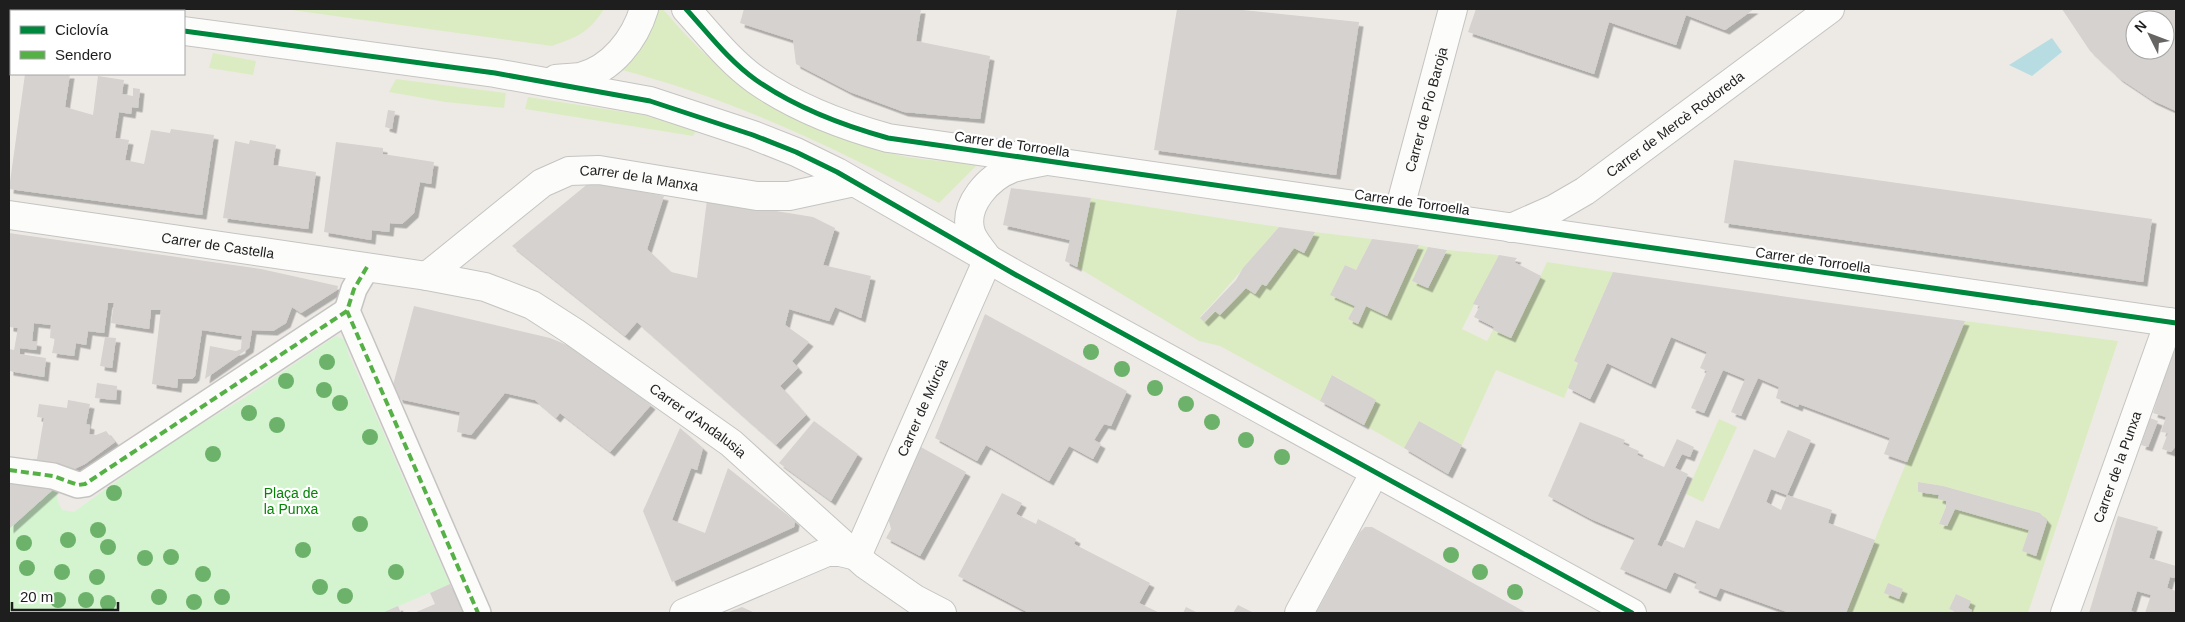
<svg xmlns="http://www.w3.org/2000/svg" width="2185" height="622" font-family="Helvetica,sans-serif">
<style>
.grass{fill:#dcecc2;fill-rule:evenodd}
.park{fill:#d3f4cf}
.water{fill:#b7dde2}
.building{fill:#d5d2cf;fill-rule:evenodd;filter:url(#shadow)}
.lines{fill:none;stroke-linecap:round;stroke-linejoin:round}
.pedestrian-casing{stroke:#c5c4c2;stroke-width:28}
.minor-casing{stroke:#c5c4c2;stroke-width:30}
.tertiary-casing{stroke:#c5c4c2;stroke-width:30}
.pedestrian{stroke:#fcfcfb;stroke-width:25}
.minor{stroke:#fcfcfb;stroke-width:28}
.tertiary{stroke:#fcfcfb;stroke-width:28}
.quiet{stroke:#55b145;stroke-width:4;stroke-dasharray:8 4;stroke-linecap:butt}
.cycleway-casing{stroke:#fff;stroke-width:8}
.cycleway{stroke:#00873e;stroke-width:5}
.tree{fill:#6db26a}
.labels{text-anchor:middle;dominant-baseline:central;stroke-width:4.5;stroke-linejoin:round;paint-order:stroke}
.street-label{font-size:14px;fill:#1e1e1e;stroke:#fff}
.park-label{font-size:14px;fill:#048504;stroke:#fff}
</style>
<defs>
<filter id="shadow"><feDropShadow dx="4.5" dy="4.5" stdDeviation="0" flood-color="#0004"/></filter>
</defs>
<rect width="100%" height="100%" fill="#edeae6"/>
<!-- grass -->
<g class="grass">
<path d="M284 9H604C589 33 577 37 552 46Z"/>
<path d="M659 9H663C719 76 778 118 861 145 896 156 933 164 970 160L976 166 939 203C836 148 731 98 618 69L648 36Z"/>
<path d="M213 53 256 61 253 75 209 68Z"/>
<path d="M396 79 506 93 504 108 445 102 389 92Z"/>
<path d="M528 97 644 115 696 131 693 136 525 109Z"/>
<path d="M1091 198 1279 227C1252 257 1228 288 1200 317L1204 321 1215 311 1220 315 1246 288 1255 294 1262 284 1266 286 1294 248 1304 253 1315 232 1372 239 1356 270 1345 265 1331 295 1355 306 1348 319 1358 323 1366 306 1387 315 1419 245 1428 247 1412 281 1428 288 1447 250 1499 255 1462 329 1487 341 1493 330 1511 338 1547 262 1613 272 1574 361 1578 363 1564 398 1496 370 1462 445 1419 421 1404 448 1364 425 1375 400 1333 375 1320 401 1220 346 1199 341 1077 267Z"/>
<path d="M1965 321 2118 341 2028 613H1971L1972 610 1968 608 1970 601 1956 594 1949 609 1958 613H1846L1883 519ZM1918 482 1943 486 2040 513 2047 521 2036 556 2023 551 2029 530 1955 509 1947 526 1939 524 1946 507V501L1938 499 1939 495 1918 492Z"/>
<path d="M1719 419 1737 427 1703 502 1686 494Z"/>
</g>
<!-- park -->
<path class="park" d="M336 336 345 340 348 353C383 430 415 508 450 584L382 613H9V529L57 486C56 495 57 502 62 510L74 512 171 442 241 400Z"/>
<!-- water -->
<path class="water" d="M2052 38 2062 52 2032 76 2009 65Z"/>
<!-- building -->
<g class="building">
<path d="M744 9H921L916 41 990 56 980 119 904 112 850 92 796 64 793 40 740 23Z"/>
<path d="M1177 9H1233L1359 22 1336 175 1154 150Z"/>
<path d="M1476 9H1754L1725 30 1686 15 1676 45 1609 22 1594 74 1468 32Z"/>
<path d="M2062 9H2172L2176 12V111L2152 100 2119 78 2090 51ZM2135 20H2165V50H2135Z"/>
<path d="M25 74H70L65 107 93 115 98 76 124 80 122 94 133 96V88L140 89 138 108 132 107 131 114 119 112 115 138 129 140 125 160 144 164 151 130 170 133 171 129 214 135 202 215 9 189Z"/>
<path d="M388 110 395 111 392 129 385 127Z"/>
<path d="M250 140 276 145 273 165 316 172 308 229 223 218 235 141 249 144Z"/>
<path d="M336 142 383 148V154L434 162 431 184 420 182 414 213 402 224 390 223 389 232 372 230 371 240 324 232Z"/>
<path d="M1734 160 2152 219 2143 282 1724 223Z"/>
<path d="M590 182 664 196 647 249 671 272 697 278 707 200 813 217 835 228 823 265 871 276 861 318 835 307 829 321 789 309 785 325 809 342 792 361 798 368 780 386 806 415 776 445 637 322 625 336 512 246Z"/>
<path d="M1011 188 1091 198 1077 267 1065 261 1070 240 1003 225Z"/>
<path d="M1279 227 1315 232 1304 253 1294 248 1266 286 1262 284 1255 294 1246 288 1220 315 1215 311 1204 322 1200 318 1236 280 1243 268Z"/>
<path d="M9 233 261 269 338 286 337 290 301 313 292 307 286 323 273 331 252 330 249 348 205 379 210 346 236 351 241 349 242 336 202 330 195 376 192 379H178L177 388 152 384 161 310H151L149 329 111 323 114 303H108L104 333 88 331 86 345 76 343 74 356 52 353 55 339 50 338 51 325 34 323 32 341 37 342 36 350 20 348V354L46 358 44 377 9 371V349L14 350 18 328 9 327Z"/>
<path d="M1372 239 1419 245 1387 316 1366 306 1358 324 1348 319 1355 306 1330 295 1345 265 1356 270Z"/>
<path d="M1428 247 1447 250 1428 288 1412 281Z"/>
<path d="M1499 255 1517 258 1514 262 1541 276 1511 338 1493 330 1494 327 1474 317 1480 306 1473 304Z"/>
<path d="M1613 272 1816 301 1965 321 1907 462 1884 454 1890 438 1799 404 1798 407 1776 398 1779 387 1758 378 1741 416 1731 412 1745 379 1723 370 1704 413 1691 408 1707 371 1700 368 1707 352 1671 337 1651 384 1607 363 1590 399 1568 388 1578 363 1574 361Z"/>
<path d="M414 306 550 338 579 350 651 405 610 452 560 413 556 418 535 400 505 393 471 435 457 432 460 412 399 399 393 385Z"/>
<path d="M985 314 1127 391 1111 426 1104 424 1094 440 1101 444 1093 459 1069 446 1049 481 986 445 977 461 935 438Z"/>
<path d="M105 337 116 338 112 368 100 366Z"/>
<path d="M2172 351H2176V448L2175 447 2171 452 2162 449 2168 433 2161 432 2166 417 2153 413Z"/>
<path d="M1332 375 1376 400 1364 425 1320 401Z"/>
<path d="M97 383 117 386 116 400 95 398Z"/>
<path d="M68 400 90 404 86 424 90 425 89 434 96 435 106 431 115 442 85 464 68 472 31 465 33 459H37L44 418 37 417 39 404 67 408Z"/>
<path d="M2150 418 2158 421 2148 447 2141 445Z"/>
<path d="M814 421 858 454 831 501 779 463Z"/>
<path d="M1419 421 1462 445 1448 474 1404 448Z"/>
<path d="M1580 422 1625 440 1623 444 1639 451 1637 455 1664 467 1677 439 1694 447 1690 457 1682 454 1675 468 1688 474 1657 545 1662 547 1665 540 1684 548 1696 520 1719 529 1754 449 1775 458 1788 430 1811 440 1787 495 1771 489 1766 502 1781 510 1787 495 1832 510 1828 523 1875 540 1846 613H1790L1720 588 1716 597 1694 588 1697 582 1674 572 1666 589 1620 569 1635 538 1591 519 1548 496Z"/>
<path d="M680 428 703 448 697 470 691 468 672 520 705 533 728 468 795 521 794 527 672 582 643 511Z"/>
<path d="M919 446 966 472 920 556 886 538 891 529 889 521 892 510Z"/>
<path d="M9 477 57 486 9 529Z"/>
<path d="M1918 482 1943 486 2040 513 2047 521 2036 556 2022 551 2029 530 1955 509 1947 526 1939 524 1946 507V501L1938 499 1939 495 1918 492Z"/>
<path d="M1002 493 1022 503 1016 514 1036 524 1038 519 1076 539 1074 544 1150 583 1139 603 1160 613H1029L958 576Z"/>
<path d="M2118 516 2158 527 2149 558 2176 566 2175 578 2170 577 2167 588 2176 591V613H2145L2151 595 2137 591 2131 611 2136 613H2089Z"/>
<path d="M1365 527H1372L1527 613H1316L1360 532Z"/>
<path d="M1888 583 1903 589 1899 599 1884 593Z"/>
<path d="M450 584 463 613H414L435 604 430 593Z"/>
<path d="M1956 594 1971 601 1968 608 1972 610 1971 613H1958L1949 609Z"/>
<path d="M1238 605 1254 613H1233Z"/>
<path d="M398 606 401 613H382Z"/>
<path d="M742 607 755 613H726Z"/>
<path d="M1186 607 1198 613H1183Z"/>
</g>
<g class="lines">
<!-- pedestrian casing -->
<g class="pedestrian-casing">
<g id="pedestrian">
<path d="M367 267 354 289 347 311 478 613"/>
<path d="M9 470 53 476 78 485 85 484 347 311"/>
</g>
</g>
<!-- minor casing -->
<g class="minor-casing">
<g id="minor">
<path d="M686 9C708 33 729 61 756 80 796 108 841 125 888 138L2176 323"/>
<path id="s1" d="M1399 211 1453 9"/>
<path id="s2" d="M9 215 427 276 485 287 532 305 574 332 731 443 866 565 915 599 942 613"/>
<path id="s3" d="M1511 228 1554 209 1585 191 1830 9"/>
<path id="s4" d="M427 276 542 183 569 171 599 170 757 196H789L854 182"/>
<path id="s5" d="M684 613 827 552H840L857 556 988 259"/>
<path d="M1299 613 1375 472"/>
<path id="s6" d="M2065 613 2169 322"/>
</g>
</g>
<!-- tertiary casing -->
<g class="tertiary-casing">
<g id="tertiary">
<path d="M14 9 33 11"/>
<path d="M184 31 495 73 650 101 753 135 796 152 837 172 1016 275 1632 613"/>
<path d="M556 79C564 78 572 78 580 77 612 69 635 39 644 9"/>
<path d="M988 259C983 251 974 242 971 233 962 205 989 177 1013 168 1024 165 1036 163 1047 161"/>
</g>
</g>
<!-- pedestrian -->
<use href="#pedestrian" class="pedestrian"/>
<!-- minor -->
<use href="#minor" class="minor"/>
<!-- tertiary -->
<use href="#tertiary" class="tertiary"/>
<!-- quiet -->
<g class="quiet">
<path d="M367 267 354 289 347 311 478 613"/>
<path d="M9 470 53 476 78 485 85 484 347 311"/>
</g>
<!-- cycleway casing -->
<g class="cycleway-casing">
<g id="cycleway">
<path d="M686 9C708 33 729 61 756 80 796 108 841 125 888 138L2176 323"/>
<path d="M184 31 495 73 650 101 753 135 796 152 837 172 1016 275 1632 613"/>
</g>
</g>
<!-- cycleway -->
<use href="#cycleway" class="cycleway"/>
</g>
<!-- trees -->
<g class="tree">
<circle cx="1091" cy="352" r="8"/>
<circle cx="327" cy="362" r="8"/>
<circle cx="1122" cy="369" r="8"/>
<circle cx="286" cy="381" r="8"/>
<circle cx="1155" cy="388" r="8"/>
<circle cx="324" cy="390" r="8"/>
<circle cx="340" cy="403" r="8"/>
<circle cx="1186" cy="404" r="8"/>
<circle cx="249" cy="413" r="8"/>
<circle cx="1212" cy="422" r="8"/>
<circle cx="277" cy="425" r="8"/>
<circle cx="370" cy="437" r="8"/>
<circle cx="1246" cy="440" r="8"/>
<circle cx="213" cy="454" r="8"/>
<circle cx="1282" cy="457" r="8"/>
<circle cx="114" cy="493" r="8"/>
<circle cx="360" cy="524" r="8"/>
<circle cx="98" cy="530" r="8"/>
<circle cx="68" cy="540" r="8"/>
<circle cx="24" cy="543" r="8"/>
<circle cx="108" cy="547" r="8"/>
<circle cx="303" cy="550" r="8"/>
<circle cx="1451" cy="555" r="8"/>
<circle cx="171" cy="557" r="8"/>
<circle cx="145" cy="558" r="8"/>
<circle cx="27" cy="568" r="8"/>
<circle cx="62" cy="572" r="8"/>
<circle cx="396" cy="572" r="8"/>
<circle cx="1480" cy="572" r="8"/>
<circle cx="203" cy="574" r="8"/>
<circle cx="97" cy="577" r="8"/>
<circle cx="320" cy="587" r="8"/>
<circle cx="1515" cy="592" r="8"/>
<circle cx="345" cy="596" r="8"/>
<circle cx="159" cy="597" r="8"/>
<circle cx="222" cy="597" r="8"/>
<circle cx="58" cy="600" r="8"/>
<circle cx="86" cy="600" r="8"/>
<circle cx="194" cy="602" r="8"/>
<circle cx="108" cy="603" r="8"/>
</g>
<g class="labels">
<!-- street labels -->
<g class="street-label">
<text stroke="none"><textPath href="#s1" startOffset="105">Carrer de Pío Baroja</textPath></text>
<text stroke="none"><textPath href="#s3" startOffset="195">Carrer de Mercè Rodoreda</textPath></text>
<text transform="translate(1012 144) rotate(8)">Carrer de Torroella</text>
<text stroke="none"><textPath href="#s4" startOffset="248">Carrer de la Manxa</textPath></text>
<text transform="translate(1412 202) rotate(8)">Carrer de Torroella</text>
<text stroke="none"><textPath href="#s2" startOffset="211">Carrer de Castella</textPath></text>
<text transform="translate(1813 260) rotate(8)">Carrer de Torroella</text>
<text stroke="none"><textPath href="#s5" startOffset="348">Carrer de Múrcia</textPath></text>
<text stroke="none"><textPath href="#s2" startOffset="734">Carrer d'Andalusia</textPath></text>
<text stroke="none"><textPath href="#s6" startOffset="155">Carrer de la Punxa</textPath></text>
</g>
<!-- park labels -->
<g class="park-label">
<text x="291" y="493">Plaça de<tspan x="291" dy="16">la Punxa</tspan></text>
</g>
</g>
<!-- border -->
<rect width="2185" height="622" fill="none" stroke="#1e1e1e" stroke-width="20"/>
<!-- legend -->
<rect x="10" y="10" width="175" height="65" fill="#ffffff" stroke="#a5a5a5"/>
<rect x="20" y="26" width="25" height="8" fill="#00873e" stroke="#a5a5a5"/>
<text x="55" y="35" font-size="15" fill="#1e1e1e">Ciclovía</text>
<rect x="20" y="51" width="25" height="8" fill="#55b145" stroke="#a5a5a5"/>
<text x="55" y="60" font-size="15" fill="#1e1e1e">Sendero</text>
<!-- north arrow -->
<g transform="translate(2150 35) rotate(312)"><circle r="24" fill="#ffffff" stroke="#a5a5a5"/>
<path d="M0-4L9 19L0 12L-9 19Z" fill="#666564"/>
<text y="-8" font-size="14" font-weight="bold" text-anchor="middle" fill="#1e1e1e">N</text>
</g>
<!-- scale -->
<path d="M12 602v8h106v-8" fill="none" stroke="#1e1e1e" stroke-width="2.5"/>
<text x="20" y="602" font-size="15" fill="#1e1e1e" stroke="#ffffff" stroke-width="4" paint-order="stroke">20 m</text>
</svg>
